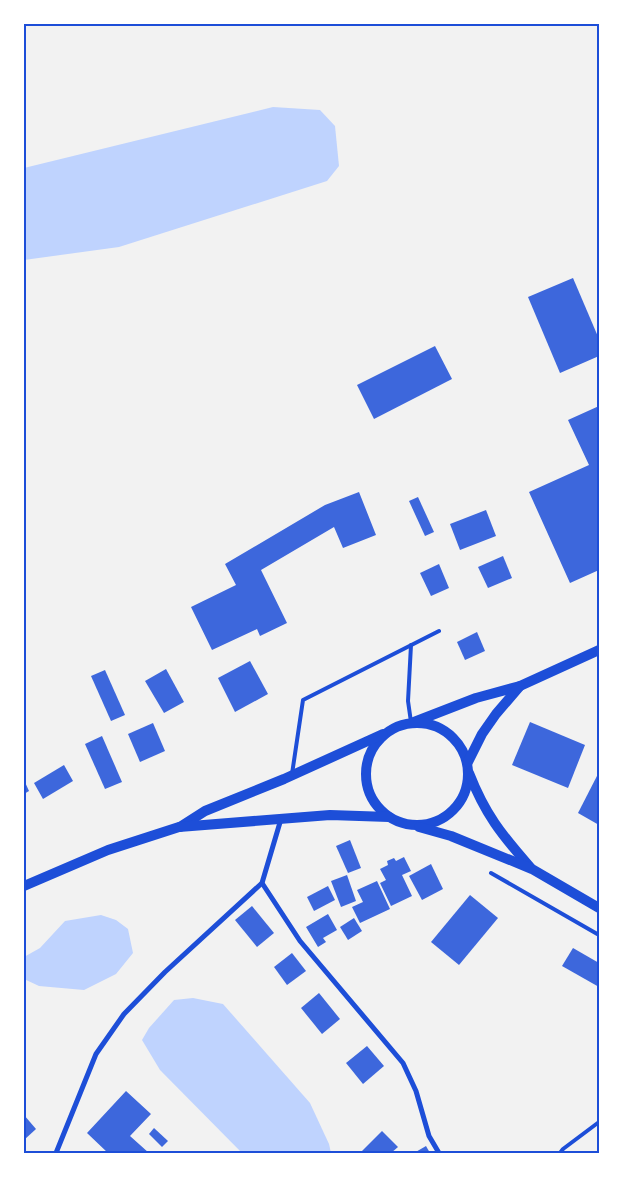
<svg xmlns="http://www.w3.org/2000/svg" width="623" height="1177" font-family="'Alegreya Sans',sans-serif">
<style>
.water{fill:#bfd3fe}
.building{fill:#3d67dc}
.lines{fill:none;stroke-linecap:round;stroke-linejoin:round}
.service{stroke:#1d4ed8;stroke-width:4}
.minor{stroke:#1d4ed8;stroke-width:5}
.secondary{stroke:#1d4ed8;stroke-width:10}
.neatline{fill:none;stroke:#1d4ed8;stroke-width:2}
</style>
<rect width="100%" height="100%" fill="#f2f2f2"/>
<!-- water -->
<g class="water">
<path d="M273 107 320 110 335 126 339 166 327 181 119 247 24 260V168Z"/>
<path d="M101 915 116 920 128 929 133 953 116 974 84 990 39 986 24 979V957L40 948 65 921Z"/>
<path d="M193 998 223 1004 310 1103 329 1144 331 1153H242L160 1070 142 1040 149 1028 174 1000Z"/>
</g>
<!-- building -->
<g class="building">
<path d="M573 278 599 339V356L560 373 528 297Z"/>
<path d="M435 346 452 379 374 419 357 385Z"/>
<path d="M599 406V570L570 583 529 492 589 465 568 420Z"/>
<path d="M359 492 376 535 343 548 334 527 261 570 287 623 260 636 257 629 212 650 191 607 236 585 225 564 325 505Z"/>
<path d="M418 497 434 532 425 536 409 501Z"/>
<path d="M486 510 496 536 460 550 450 524Z"/>
<path d="M503 556 512 578 488 588 478 567Z"/>
<path d="M439 564 449 588 431 596 420 573Z"/>
<path d="M477 632 485 651 465 660 457 642Z"/>
<path d="M250 661 268 694 235 712 218 678Z"/>
<path d="M166 669 184 702 164 713 145 681Z"/>
<path d="M105 670 125 715 111 721 91 676Z"/>
<path d="M530 722 585 745 568 788 512 765Z"/>
<path d="M153 723 165 751 140 762 128 734Z"/>
<path d="M102 736 122 782 105 789 85 744Z"/>
<path d="M64 765 73 781 43 799 34 783Z"/>
<path d="M599 772V825L578 813Z"/>
<path d="M24 780 29 791 24 794Z"/>
<path d="M350 840 361 868 348 873 336 846Z"/>
<path d="M404 857 411 871 402 875 412 896 391 906 380 883 386 880 380 869 388 865 387 861 394 858 396 861Z"/>
<path d="M431 864 443 889 422 900 409 876Z"/>
<path d="M347 875 356 901 341 907 331 881Z"/>
<path d="M377 881 390 909 360 923 352 907 363 902 357 890Z"/>
<path d="M328 886 335 900 314 911 307 897Z"/>
<path d="M470 895 498 918 459 965 431 942Z"/>
<path d="M252 906 274 933 257 947 235 920Z"/>
<path d="M328 914 337 930 323 938 326 942 318 947 306 927Z"/>
<path d="M354 918 362 931 348 940 340 927Z"/>
<path d="M573 948 599 963V987L562 966Z"/>
<path d="M292 953 306 971 287 985 274 967Z"/>
<path d="M319 993 340 1019 322 1034 301 1008Z"/>
<path d="M367 1046 384 1066 363 1084 346 1063Z"/>
<path d="M126 1091 151 1114 130 1136 149 1153H108L87 1133Z"/>
<path d="M24 1115 36 1129 24 1140Z"/>
<path d="M154 1128 168 1141 162 1147 149 1134Z"/>
<path d="M382 1131 398 1147 391 1153H364L362 1151Z"/>
<path d="M426 1146 430 1153H414Z"/>
</g>
<g class="lines">
<!-- service -->
<g class="service">
<path d="M411 722 408 701 411 645"/>
<path d="M292 774 303 700 439 631"/>
<path d="M491 873 599 935"/>
<path d="M560 1153 563 1149 599 1122"/>
</g>
<!-- minor -->
<g class="minor">
<path d="M262 883 300 941 403 1063 416 1091 429 1136 439 1153"/>
<path d="M56 1153 96 1054 124 1014 165 972 262 883 281 819"/>
</g>
<!-- secondary -->
<g class="secondary">
<path d="M414 722 476 698 520 686 599 650"/>
<circle cx="417" cy="774" r="51"/>
<path d="M468 762 482 734 496 714 520 686"/>
<path d="M469 773C485 814 501 834 530 867"/>
<path d="M180 827 205 811 284 779 383 734"/>
<path d="M419 827 451 836 532 869 599 908"/>
<path d="M24 886 108 850 179 827 330 815 389 817"/>
</g>
</g>
<!-- border -->
<rect width="623" height="1177" fill="none" stroke="#ffffff" stroke-width="50"/>
<rect x="25" y="25" width="573" height="1127" class="neatline"/>
</svg>
